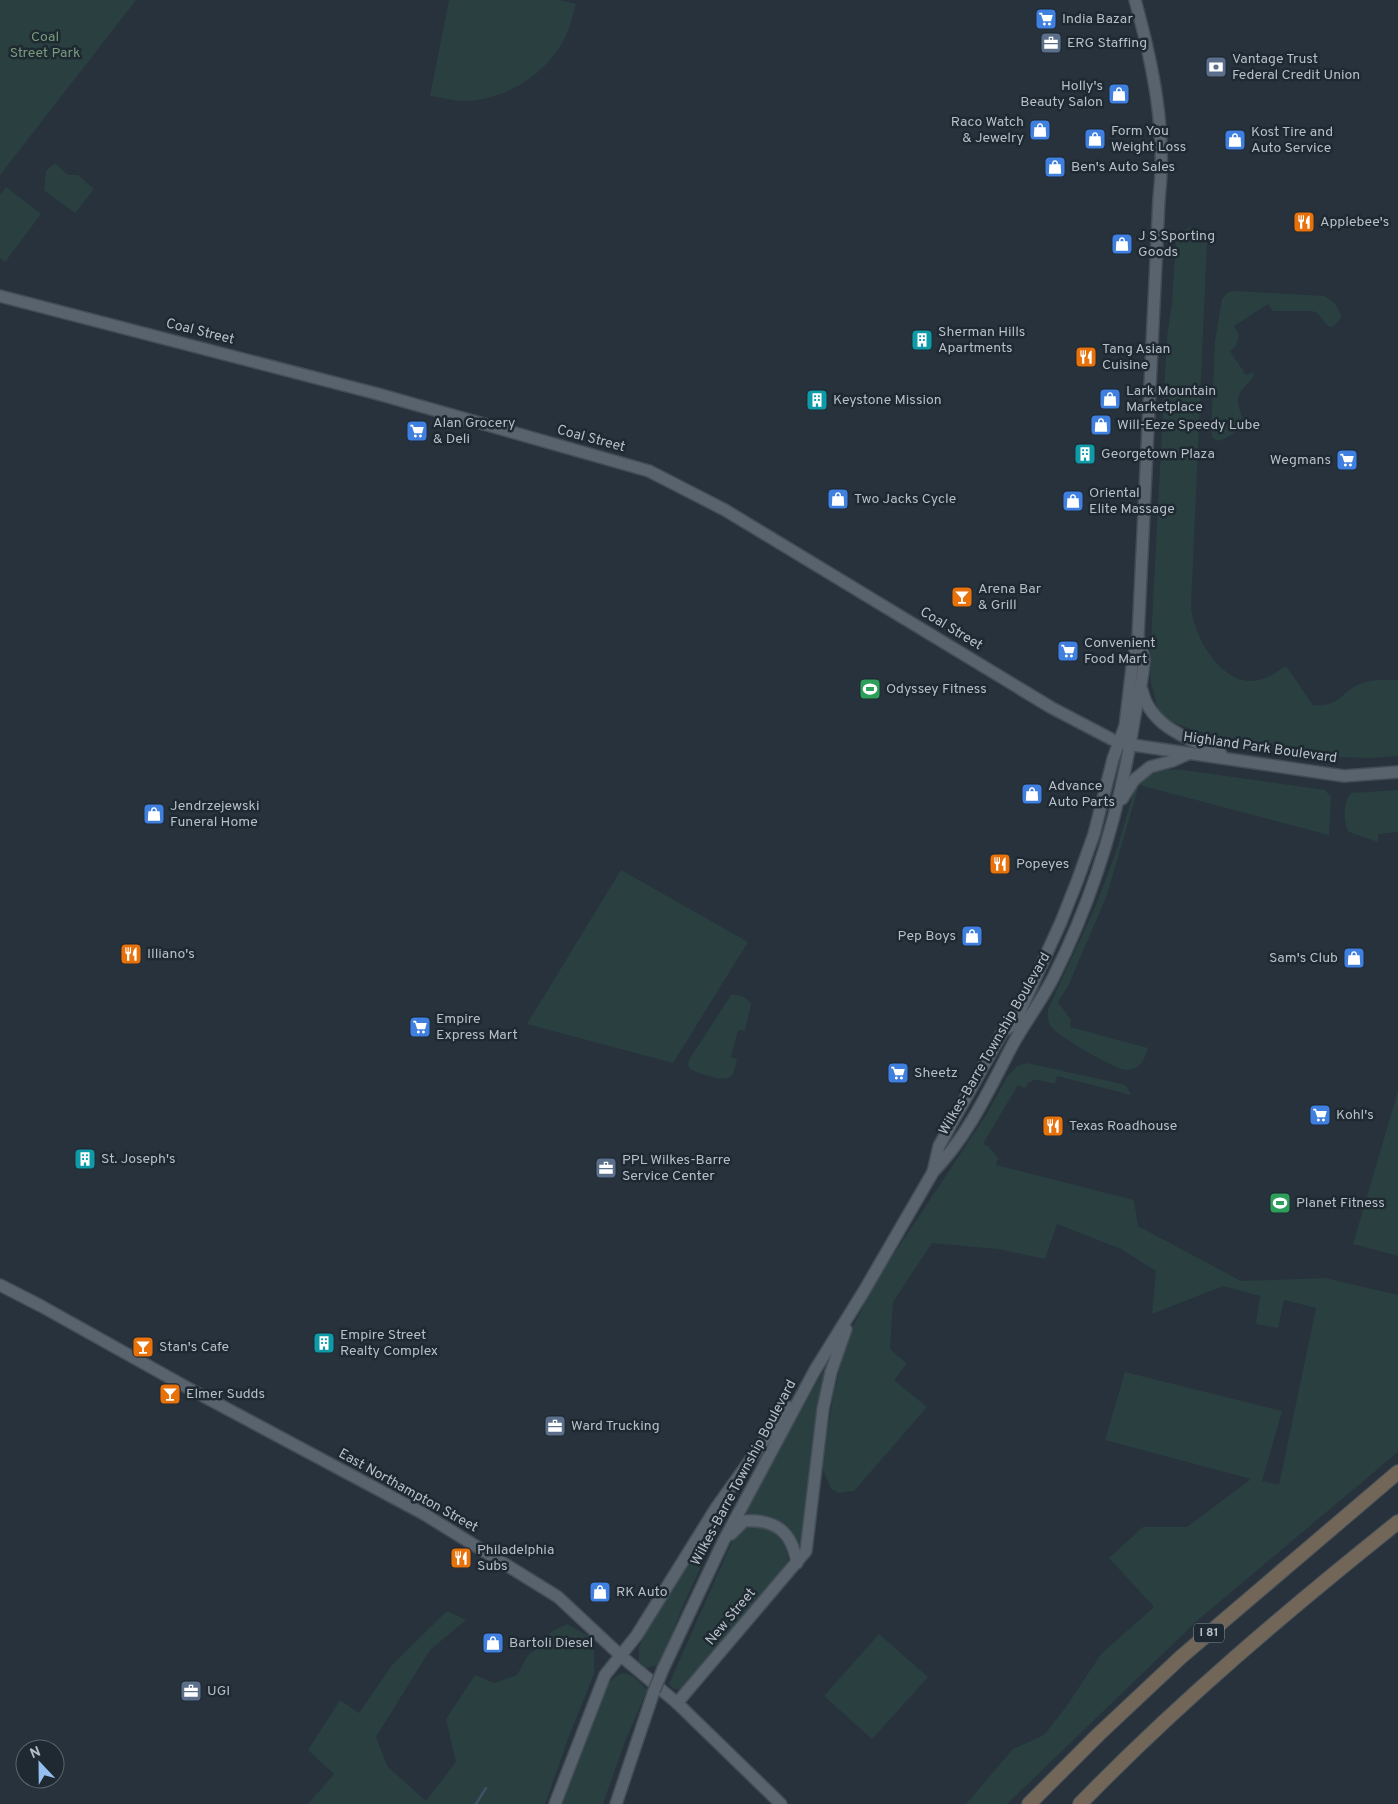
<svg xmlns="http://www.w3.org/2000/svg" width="1398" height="1804" font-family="Overpass,sans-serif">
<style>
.green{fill:#2a3f3f}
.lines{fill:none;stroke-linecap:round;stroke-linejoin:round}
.stream{stroke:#3e5164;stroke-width:2.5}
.major-casing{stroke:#434d56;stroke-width:14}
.highway-casing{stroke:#454f58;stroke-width:16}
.major{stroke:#59636d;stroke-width:11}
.highway{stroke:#726658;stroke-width:14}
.major-bridge-casing{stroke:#434d56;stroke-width:14;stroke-linecap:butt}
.major-bridge{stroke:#59636d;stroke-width:11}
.labels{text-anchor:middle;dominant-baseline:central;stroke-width:5;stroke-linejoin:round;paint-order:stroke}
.shield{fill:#1f2932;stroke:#89929b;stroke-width:1}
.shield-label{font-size:12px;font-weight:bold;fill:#b6bfc8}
.poi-label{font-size:14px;fill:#b6bfc8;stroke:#1f2932;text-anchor:start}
.park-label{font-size:14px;fill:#779c7c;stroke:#1f2932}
.street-label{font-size:14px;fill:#b6bfc8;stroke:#1f2932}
</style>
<rect width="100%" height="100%" fill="#27323d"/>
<!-- green -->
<g class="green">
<path d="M0 0H136L0 175Z"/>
<path d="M449 0H560L576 4C572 19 568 34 560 47 539 79 502 100 464 101 453 101 440 97 430 96Z"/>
<path d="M55 163 68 175H78L94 189 75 213 44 190 46 171Z"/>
<path d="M6 187 41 214 5 262 0 258V195Z"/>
<path d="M1190 227C1200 229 1202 234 1207 242L1191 606C1193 636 1223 689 1259 680 1269 678 1278 671 1286 666L1313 705C1339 708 1341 691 1362 683 1374 679 1386 680 1398 680V756L1370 758 1329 757 1282 749 1193 730 1165 719 1158 710 1151 682 1150 659 1167 337 1172 304 1176 240 1179 233Z"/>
<path d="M1233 291 1324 296C1333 300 1340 308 1341 318L1333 327 1328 326 1317 313 1312 311H1273L1268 304 1234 326 1239 334 1236 346 1230 351 1246 375 1253 372 1254 375C1250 384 1240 388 1238 398 1237 406 1241 411 1242 418 1244 430 1227 438 1218 441L1213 438 1211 433 1215 341 1222 299 1227 293Z"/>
<path d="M1160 769 1184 770 1325 790 1331 797 1329 835 1139 785 1107 895 1068 986 1058 1002 1071 1020 1070 1027 1148 1048C1145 1055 1144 1063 1137 1067 1133 1069 1129 1070 1126 1070 1114 1069 1060 1037 1052 1028 1047 1022 1048 1016 1048 1009L1096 905 1116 852 1134 791C1140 781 1149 772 1160 769Z"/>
<path d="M1398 790V832L1378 834V842L1349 832C1343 823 1343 802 1351 793Z"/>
<path d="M621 870 748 942 673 1063 527 1024Z"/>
<path d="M731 995C738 994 747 997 751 1004L745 1031 738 1030 731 1057 737 1059C736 1064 735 1071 732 1075 725 1084 700 1073 691 1070L688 1065 689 1060Z"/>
<path d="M1027 1063 1122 1084 1126 1086 1131 1095 1057 1076 1055 1084C1042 1081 1032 1075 1025 1088L1018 1085 983 1144 988 1146 998 1158 996 1165 1134 1200 1138 1226 1241 1281 1325 1278 1398 1295V1452L1199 1619 1007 1804H966L1013 1749 1044 1735 1066 1707 1101 1654 1154 1607 1109 1558 1143 1527H1187L1251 1479 1105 1440 1125 1372 1282 1411 1262 1481 1279 1485 1316 1308 1284 1300 1278 1328 1256 1324 1260 1296 1223 1286 1152 1314 1156 1271 1121 1249 1057 1224 1045 1259 998 1249 932 1243 893 1302 890 1349 907 1364 894 1380 927 1407 854 1491 839 1493 833 1490 830 1487 822 1467 834 1391 842 1360 851 1331 865 1302 884 1269 986 1115 1007 1077 1017 1066Z"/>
<path d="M1398 1091V1256L1353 1244Z"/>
<path d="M834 1351 821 1395 813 1434 802 1542 800 1545 796 1544C777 1522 775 1517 745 1513Z"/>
<path d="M730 1503 683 1606 659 1665 646 1668 639 1662V1647L648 1628 680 1574Z"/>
<path d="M749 1526C773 1526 792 1542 787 1567L684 1687C678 1691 673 1690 669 1684L732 1542 736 1535Z"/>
<path d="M447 1611 466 1620 430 1650 376 1737 387 1766 426 1801 456 1762 446 1719 475 1675 494 1683 517 1675 528 1655 545 1642 551 1632 567 1624 589 1636 594 1650V1674L568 1739 545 1804H308L334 1774 308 1750 340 1700 359 1713 392 1665Z"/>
<path d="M879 1634 928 1677 872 1739 824 1696Z"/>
<path d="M623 1673C634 1674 640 1683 647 1690L624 1744 603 1804H562L604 1691C609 1682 613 1677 623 1673Z"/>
</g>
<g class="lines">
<!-- stream -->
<path class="stream" d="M476 1804 486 1788"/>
<!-- major casing -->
<g class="major-casing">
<g id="major">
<path d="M0 296 378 394 649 471 725 510 1052 708 1119 743 1344 776 1398 772"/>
<path d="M1142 690C1150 727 1189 739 1221 754"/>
<path d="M1122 799 1134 780 1150 767 1172 761 1190 753"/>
<path d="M933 1172 939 1146 1003 1031 1014 1025 1061 922 1078 879 1094 834 1113 759 1125 726 1133 659 1138 637 1159 199C1167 132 1153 65 1135 0"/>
<path d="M0 1285 41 1306 188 1388 424 1514 558 1597 620 1655 677 1703 781 1804"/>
<path d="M731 1534 744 1521C776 1519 792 1532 797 1563"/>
<path d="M663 1669 723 1542 815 1370 864 1291 933 1172C968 1136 990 1088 1013 1044 1026 1021 1042 1000 1054 976 1094 896 1120 809 1134 721 1137 702 1143 680 1144 661 1144 654 1140 646 1139 639"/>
<path d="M677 1703 806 1551 823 1409 831 1372 846 1329"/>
<path d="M555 1804 605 1675 637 1635 716 1508 788 1407"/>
<path d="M616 1804 654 1691"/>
</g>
</g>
<!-- highway casing -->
<g class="highway-casing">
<g id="highway">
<path d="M1029 1804 1099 1734 1181 1657 1398 1472"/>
<path d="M1080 1804C1179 1702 1288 1610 1398 1522"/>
</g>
</g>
<!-- major -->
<use href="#major" class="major"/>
<!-- highway -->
<use href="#highway" class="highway"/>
<!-- major-bridge casing -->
<g class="major-bridge-casing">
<path id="major-bridge" d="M654 1691 663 1669"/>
</g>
<!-- major-bridge -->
<use href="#major-bridge" class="major-bridge"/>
</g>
<!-- icons -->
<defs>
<g id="supermarket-square" transform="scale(1.125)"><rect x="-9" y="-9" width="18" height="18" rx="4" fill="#3f7fe0" stroke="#1f2932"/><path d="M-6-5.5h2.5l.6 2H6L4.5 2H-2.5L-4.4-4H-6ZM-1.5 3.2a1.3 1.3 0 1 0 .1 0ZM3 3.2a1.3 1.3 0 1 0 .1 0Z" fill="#fff"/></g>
<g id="office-square" transform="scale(1.125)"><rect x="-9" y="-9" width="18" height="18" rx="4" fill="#5c6f8a" stroke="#1f2932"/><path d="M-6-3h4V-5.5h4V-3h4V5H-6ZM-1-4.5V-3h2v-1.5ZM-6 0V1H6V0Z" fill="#fff"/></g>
<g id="bank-square" transform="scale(1.125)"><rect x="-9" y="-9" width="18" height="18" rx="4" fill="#5c6f8a" stroke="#1f2932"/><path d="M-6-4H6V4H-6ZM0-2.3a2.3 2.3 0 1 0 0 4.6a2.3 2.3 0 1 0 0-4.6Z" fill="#fff"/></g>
<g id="shop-square" transform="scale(1.125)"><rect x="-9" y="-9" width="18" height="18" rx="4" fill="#3f7fe0" stroke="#1f2932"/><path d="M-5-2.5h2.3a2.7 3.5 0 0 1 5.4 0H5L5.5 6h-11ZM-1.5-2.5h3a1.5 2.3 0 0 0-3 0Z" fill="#fff"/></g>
<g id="restaurant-square" transform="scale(1.125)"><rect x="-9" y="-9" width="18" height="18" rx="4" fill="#e8710a" stroke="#1f2932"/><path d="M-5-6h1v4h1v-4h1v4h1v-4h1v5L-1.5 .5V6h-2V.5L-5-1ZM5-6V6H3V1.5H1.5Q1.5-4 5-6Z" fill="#fff"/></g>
<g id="building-square" transform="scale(1.125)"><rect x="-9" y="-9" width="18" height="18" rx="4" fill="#0f9aa8" stroke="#1f2932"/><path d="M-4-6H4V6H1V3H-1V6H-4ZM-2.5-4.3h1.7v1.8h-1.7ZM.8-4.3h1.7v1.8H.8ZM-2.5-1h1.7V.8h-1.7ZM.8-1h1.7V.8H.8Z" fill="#fff"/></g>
<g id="bar-square" transform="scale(1.125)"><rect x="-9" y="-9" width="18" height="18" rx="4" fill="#e8710a" stroke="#1f2932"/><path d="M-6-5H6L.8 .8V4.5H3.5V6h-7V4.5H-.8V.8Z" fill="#fff"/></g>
<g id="stadium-square" transform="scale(1.125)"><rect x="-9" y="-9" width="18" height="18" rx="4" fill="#2e9e5b" stroke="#1f2932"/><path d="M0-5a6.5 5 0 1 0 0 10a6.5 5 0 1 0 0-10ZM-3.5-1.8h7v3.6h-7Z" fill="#fff"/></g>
</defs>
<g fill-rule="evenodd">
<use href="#supermarket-square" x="1046" y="19"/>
<use href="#office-square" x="1051" y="43"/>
<use href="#bank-square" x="1216" y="67"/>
<use href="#shop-square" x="1119" y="94"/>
<use href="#shop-square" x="1040" y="130"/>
<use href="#shop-square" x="1095" y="139"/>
<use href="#shop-square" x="1235" y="140"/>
<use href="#shop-square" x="1055" y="167"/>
<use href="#restaurant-square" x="1304" y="222"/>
<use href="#shop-square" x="1122" y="244"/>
<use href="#building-square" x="922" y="340"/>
<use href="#restaurant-square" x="1086" y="357"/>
<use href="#shop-square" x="1110" y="399"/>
<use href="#building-square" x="817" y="400"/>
<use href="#shop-square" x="1101" y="425"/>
<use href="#supermarket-square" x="417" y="431"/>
<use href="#building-square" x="1085" y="454"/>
<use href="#supermarket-square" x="1347" y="460"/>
<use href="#shop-square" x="838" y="499"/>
<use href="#shop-square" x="1073" y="501"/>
<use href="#bar-square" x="962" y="597"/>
<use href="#supermarket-square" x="1068" y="651"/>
<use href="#stadium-square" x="870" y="689"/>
<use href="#shop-square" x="1032" y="794"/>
<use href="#shop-square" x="154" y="814"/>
<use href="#restaurant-square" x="1000" y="864"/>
<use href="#shop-square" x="972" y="936"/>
<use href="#restaurant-square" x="131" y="954"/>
<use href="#shop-square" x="1354" y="958"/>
<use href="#supermarket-square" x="420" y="1027"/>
<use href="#supermarket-square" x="898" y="1073"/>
<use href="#supermarket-square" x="1320" y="1115"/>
<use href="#restaurant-square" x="1053" y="1126"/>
<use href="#building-square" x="85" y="1159"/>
<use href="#office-square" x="606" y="1168"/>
<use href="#stadium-square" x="1280" y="1203"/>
<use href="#building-square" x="324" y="1343"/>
<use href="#bar-square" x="143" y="1347"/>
<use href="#bar-square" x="170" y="1394"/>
<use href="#office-square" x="555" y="1426"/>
<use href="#restaurant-square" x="461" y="1558"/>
<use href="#shop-square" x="600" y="1592"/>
<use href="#shop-square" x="493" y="1643"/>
<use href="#office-square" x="191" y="1691"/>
</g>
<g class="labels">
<!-- shield labels -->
<rect class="shield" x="1194" y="1623.5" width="30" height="19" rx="4"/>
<g class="shield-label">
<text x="1209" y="1633">I 81</text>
</g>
<!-- poi labels -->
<g class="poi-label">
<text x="1062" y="19">India Bazar</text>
<text x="1067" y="43">ERG Staffing</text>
<text x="1232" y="59">Vantage Trust<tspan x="1232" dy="16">Federal Credit Union</tspan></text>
<text x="1103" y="86" text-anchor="end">Holly's<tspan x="1103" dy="16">Beauty Salon</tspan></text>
<text x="1024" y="122" text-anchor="end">Raco Watch<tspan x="1024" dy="16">&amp; Jewelry</tspan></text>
<text x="1111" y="131">Form You<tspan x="1111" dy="16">Weight Loss</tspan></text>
<text x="1251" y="132">Kost Tire and<tspan x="1251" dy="16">Auto Service</tspan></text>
<text x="1071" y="167">Ben's Auto Sales</text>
<text x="1320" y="222">Applebee's</text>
<text x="1138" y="236">J S Sporting<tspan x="1138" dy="16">Goods</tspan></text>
<text x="938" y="332">Sherman Hills<tspan x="938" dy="16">Apartments</tspan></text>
<text x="1102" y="349">Tang Asian<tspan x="1102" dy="16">Cuisine</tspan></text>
<text x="1126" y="391">Lark Mountain<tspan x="1126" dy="16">Marketplace</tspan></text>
<text x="833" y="400">Keystone Mission</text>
<text x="433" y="423">Alan Grocery<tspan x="433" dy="16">&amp; Deli</tspan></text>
<text x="1117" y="425">Will-Eeze Speedy Lube</text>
<text x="1101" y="454">Georgetown Plaza</text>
<text x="1331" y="460" text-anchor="end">Wegmans</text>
<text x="1089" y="493">Oriental<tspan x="1089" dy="16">Elite Massage</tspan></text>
<text x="854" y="499">Two Jacks Cycle</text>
<text x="978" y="589">Arena Bar<tspan x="978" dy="16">&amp; Grill</tspan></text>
<text x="1084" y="643">Convenient<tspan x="1084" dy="16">Food Mart</tspan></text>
<text x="886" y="689">Odyssey Fitness</text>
<text x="1048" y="786">Advance<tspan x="1048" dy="16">Auto Parts</tspan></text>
<text x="170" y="806">Jendrzejewski<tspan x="170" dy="16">Funeral Home</tspan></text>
<text x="1016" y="864">Popeyes</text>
<text x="956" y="936" text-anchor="end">Pep Boys</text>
<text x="147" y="954">Illiano's</text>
<text x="1338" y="958" text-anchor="end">Sam's Club</text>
<text x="436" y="1019">Empire<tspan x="436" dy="16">Express Mart</tspan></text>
<text x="914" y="1073">Sheetz</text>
<text x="1336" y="1115">Kohl's</text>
<text x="1069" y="1126">Texas Roadhouse</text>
<text x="101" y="1159">St. Joseph's</text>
<text x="622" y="1160">PPL Wilkes-Barre<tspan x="622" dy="16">Service Center</tspan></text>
<text x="1296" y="1203">Planet Fitness</text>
<text x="340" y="1335">Empire Street<tspan x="340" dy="16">Realty Complex</tspan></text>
<text x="159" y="1347">Stan's Cafe</text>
<text x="186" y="1394">Elmer Sudds</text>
<text x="571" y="1426">Ward Trucking</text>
<text x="477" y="1550">Philadelphia<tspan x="477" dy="16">Subs</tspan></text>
<text x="616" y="1592">RK Auto</text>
<text x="509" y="1643">Bartoli Diesel</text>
<text x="207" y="1691">UGI</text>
</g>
<!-- park labels -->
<g class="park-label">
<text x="45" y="37">Coal<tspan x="45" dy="16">Street Park</tspan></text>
</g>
<!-- street labels -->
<g class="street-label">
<text transform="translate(200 332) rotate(14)">Coal Street</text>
<text transform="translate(591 439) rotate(15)">Coal Street</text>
<text transform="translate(951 629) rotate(31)">Coal Street</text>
<text transform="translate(1260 748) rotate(8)">Highland Park Boulevard</text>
<text transform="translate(995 1044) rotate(-60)">Wilkes-Barre Township Boulevard</text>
<text transform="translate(744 1473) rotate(-62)">Wilkes-Barre Township Boulevard</text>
<text transform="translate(408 1491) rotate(29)">East Northampton Street</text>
<text transform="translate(731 1617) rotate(-50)">New Street</text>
</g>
</g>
<!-- north arrow -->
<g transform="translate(40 1764) rotate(338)"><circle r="24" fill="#1f2932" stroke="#5b656e"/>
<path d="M0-4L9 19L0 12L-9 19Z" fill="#94bfef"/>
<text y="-8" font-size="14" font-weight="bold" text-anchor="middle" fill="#b6bfc8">N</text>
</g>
</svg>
